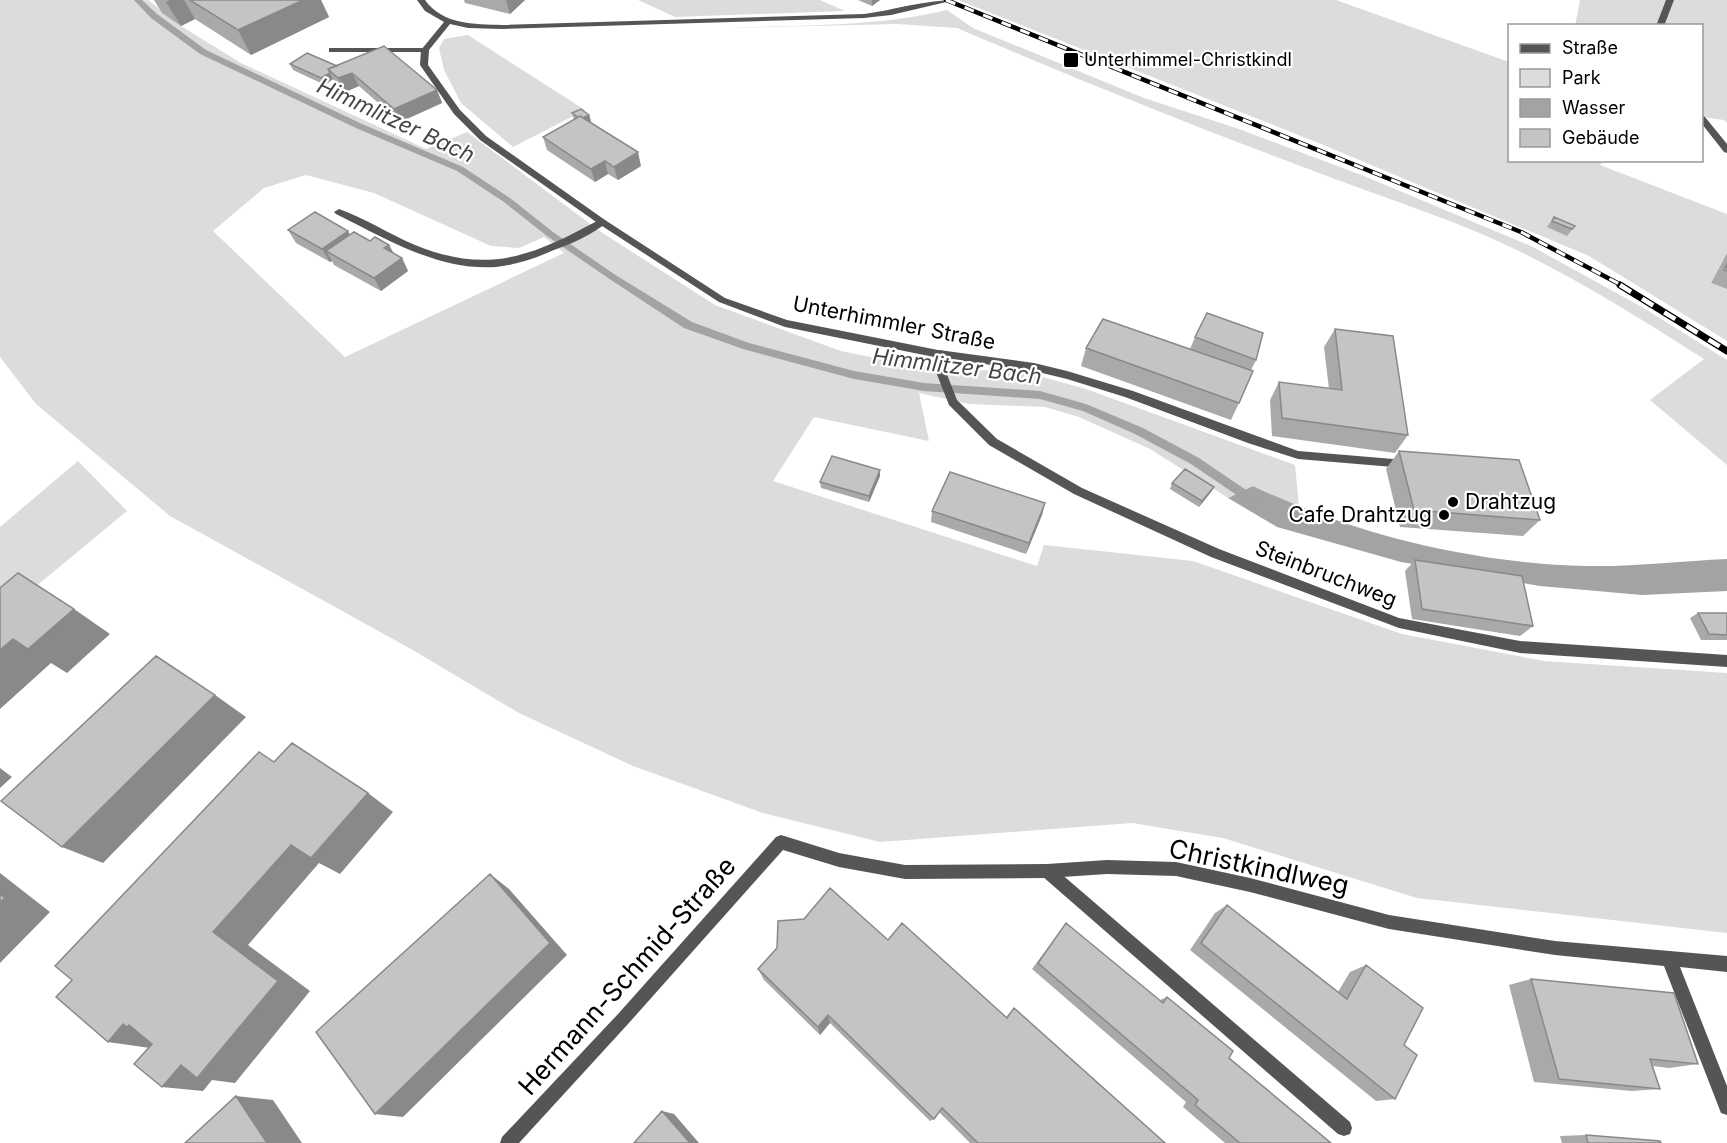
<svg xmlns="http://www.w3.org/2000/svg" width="1727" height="1143" font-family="Inter,sans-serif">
<rect width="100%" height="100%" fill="#fff"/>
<path fill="#dcdcdc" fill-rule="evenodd" d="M0,0H148L181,26L241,63L426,149L467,132L601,232L715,305L841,351L914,366L956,371L998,370L1039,376L1086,389L1295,465L1299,507L1253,486L1228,498L1150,449L1079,417L1045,407L969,404L919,393L929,441L814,417L773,481L1037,566L1044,545L1193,561L1402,634L1544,661L1727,673V933L1417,898L1223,838L1132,823L880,842L763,813L633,766L519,713L411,649L170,516L36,404L0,357ZM306,175L374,193L491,246L519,248L544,237L564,253L345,357L213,231L264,188Z
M638,0H820L845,11L675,17Z
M958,0H1336L1509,62L1510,160L1603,161L1600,165L1727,214V253L1711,283L1727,289V341L1589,256L1321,144Z
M1580,0H1727V123L1724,120L1702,117V26H1575Z
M947,10L973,28L1144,98L1239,129L1364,176L1531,246L1642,307L1727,360V465L1650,400L1704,359C1646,322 1587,285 1525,254C1461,222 1393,201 1327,176C1203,130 1079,80 957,28L897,24L727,28C800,25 876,27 947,10Z
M468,35L585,110L513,147L461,103L444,70L439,48L444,39Z
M78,461L127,511L0,616V527Z"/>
<path fill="#a3a3a3" d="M1253,486C1356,535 1472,563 1586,566C1633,567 1681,561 1727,559V591L1642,595L1540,586L1401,562L1277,527L1228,498Z"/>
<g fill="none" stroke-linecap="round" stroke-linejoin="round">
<path fill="#a3a3a3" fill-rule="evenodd" d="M134,0H142L157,14L206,50L362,124L463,167L510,198L553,232L614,274L692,322L749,343L854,371L924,383L1040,391L1086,404L1143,428L1199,458L1255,496L1257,499L1255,502H1247L1191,464L1135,434L1083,411L1040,399L924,391L854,379L743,349L684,328L608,278L547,236L504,202L457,171L356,128L200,54L151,18Z"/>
<path fill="#555" fill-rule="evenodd" d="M1666,0H1674L1664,26H1656Z
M329,48H425L429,50L425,52H329Z
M1702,116L1705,117L1727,144V153L1724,152L1702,124Z
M339,209C365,218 389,234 415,245C489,275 532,256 599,220H605L607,222C594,234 571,244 554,250C536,258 516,265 496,267C439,271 386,239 336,214L334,212Z
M939,350L1034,363L1067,371L1133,391L1298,451L1405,460L1411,464L1405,468L1298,459L1248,443L1125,397L1067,379L1034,371L935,357L934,354L935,351Z
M1047,864L1052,866L1350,1122L1352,1128L1350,1134L1344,1136L1338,1134L1042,876L1040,871L1042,866Z"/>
<path fill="#555" fill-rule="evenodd" d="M417,0H425C443,25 474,24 502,25L864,14C894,10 924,0 955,0L891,15L864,18L502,29L468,28L450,24L429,50L428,65L460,110L486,136L605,220L725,298L787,320L943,351L946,372L957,400L997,439L1082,488L1219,549L1399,618L1520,641L1727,655V667L1520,653L1399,628L1211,557L1074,494L989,445L949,405L936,372L934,357L785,327L719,302L599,224L480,140L454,114L420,65L421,50L444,22L425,11Z
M781,835L839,853L905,865L1047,864L1107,860L1176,862L1250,878L1389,915L1555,941L1727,956V972L1680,967L1727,1086V1115L1721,1113L1664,966L1555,955L1389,929L1250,892L1176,876L1107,874L1047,878L905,879L839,867L783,850L628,1024L519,1143H500L502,1137L618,1014L776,837Z"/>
<g stroke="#000" stroke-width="4.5">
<path id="rail-far1" d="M946,0L1521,232L1623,286"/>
</g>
<g stroke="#000" stroke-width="7">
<path id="rail" d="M1620,285L1727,351"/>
</g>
<use href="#rail-far1" stroke="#fff" stroke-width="3" stroke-dasharray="10" stroke-linecap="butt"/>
<use href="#rail" stroke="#fff" stroke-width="4.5" stroke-dasharray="13" stroke-linecap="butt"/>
</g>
<path fill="#a9a9a9" d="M154,0H321L329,17L251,55L195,19L181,26L162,13Z
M464,0H525L510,14L465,3Z
M858,0H880L872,6Z
M290,64L337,66L437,90L442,103L400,122L359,86L345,92L335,83L333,79L325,85L293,70Z
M572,113L589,115L591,121L590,122L641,166L618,180L608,174L595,182L547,150L543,137L574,120Z
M1554,217L1575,226L1567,236L1547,227Z
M288,230L350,235L389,245L394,254L402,258L408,271L381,291L334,265L332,261L330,262L296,243Z
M1727,253V289L1711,283Z
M1335,329L1408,435L1395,453L1272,436L1270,400L1279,382L1329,389L1324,347Z
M1195,337L1256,360L1251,370L1239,403L1231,420L1081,366L1086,348L1190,349Z
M1399,451L1540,520L1523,536L1400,527L1386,469Z
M880,476L869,502L821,488L820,482Z
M1172,483L1214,487L1211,492L1199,507L1170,489Z
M1045,503L1042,515L1026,554L931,522L932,511Z
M1415,560L1533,626L1520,636L1412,619L1405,571Z
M1698,613H1727V640H1701L1690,618Z
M1227,905L1338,992L1350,972L1366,965L1404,1045L1395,1099L1376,1101L1190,950L1215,913Z
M1066,923L1160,1000L1167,997L1229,1058L1331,1143H1225L1183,1107L1186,1102L1032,969Z
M888,940L1006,1017L1014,1008L1165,1143H970L939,1112L934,1119L930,1121L830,1023L820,1035L764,980L758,969Z
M1531,979L1698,1064L1669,1068L1652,1066L1660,1089L1632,1091L1534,1082L1509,985Z
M1586,1135L1661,1143H1562L1560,1136Z"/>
<path fill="#898989" d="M170,0H184L195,19L181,26L166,2Z
M303,0H321L329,17L251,55L238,30Z
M506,0H525L510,14Z
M872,0H880L872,6Z
M330,73L333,79L325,85L321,78Z
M352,73L359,86L345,92L338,78Z
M437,90L442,103L400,122L394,109Z
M589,115L591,121L582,126L581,119Z
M638,152L641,166L618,180L614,167Z
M605,161L608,174L595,182L591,169Z
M348,231L355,244L326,251L332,261L330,262L322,249Z
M389,245L396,258L384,248Z
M402,258L408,271L381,291L374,278Z
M880,470V476L869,502V496Z
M1214,487L1211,492L1199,507L1202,501Z
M1045,503L1042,515L1026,554L1029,543Z
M74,609L110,634L67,673L51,663L0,709V650L13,639Z
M215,695L246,717L103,863L62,847Z
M0,768L12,777L0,788Z
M368,793L393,812L340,874L319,863L248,945L310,991L235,1083L212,1080L203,1091L162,1087L213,932L291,845Z
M0,873L50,912L0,963Z
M490,874L509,889L567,955L403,1117L375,1114Z
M828,1015L830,1023L820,1035L818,1027Z
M123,1024L170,1032L150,1048L108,1042Z
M236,1096L273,1100L302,1143H267Z
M662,1111L674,1114L699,1143H690Z"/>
<path fill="#c4c4c4" stroke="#898989" stroke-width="1.5" d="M190,0H303L238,30Z
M384,46L437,90L394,109L352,73L338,78L328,69Z
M307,53L337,66L328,69L330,73L321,78L290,64Z
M581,109L589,115L583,118L580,116L578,117L572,113Z
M580,116L638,152L614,167L605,161L591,169L543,137Z
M315,212L348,231L322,249L288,230Z
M1554,217L1575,226L1572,229L1552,221Z
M354,232L370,241L375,237L389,245L384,248L402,258L374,278L326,251Z
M1727,264V271L1724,270Z
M1207,313L1263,333L1256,360L1195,337Z
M1103,319L1253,371L1239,403L1086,348Z
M1335,329L1393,336L1408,435L1282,418L1279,382L1342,390Z
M1399,451L1519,460L1540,520L1414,510Z
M832,456L880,470L869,496L820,482Z
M1185,469L1214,487L1202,501L1172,483Z
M950,472L1045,503L1029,543L932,511Z
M1415,560L1522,576L1533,626L1422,609Z
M18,573L74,609L28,649L13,639L0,650V588Z
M1698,613H1727V635L1709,634Z
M156,656L215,695L62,847L1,801Z
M292,743L368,793L311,858L291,845L213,932L278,981L197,1078L181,1065L162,1087L134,1064L152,1044L129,1025L127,1027L123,1024L108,1042L56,997L72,980L55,966L259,752L274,762Z
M490,874L550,943L375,1114L316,1032Z
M830,888L888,940L902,923L1007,1018L1014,1008L1165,1143H978L942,1108L934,1119L828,1015L818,1027L758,969L777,948L778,921L804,919Z
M0,894L5,898L0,902Z
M1227,905L1347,999L1366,965L1423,1008L1404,1045L1417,1055L1395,1099L1201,943Z
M1066,923L1163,1003L1167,997L1233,1051L1229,1058L1331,1143H1240L1195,1105L1198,1100L1038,963Z
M1531,979L1674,993L1698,1064L1650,1059L1660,1089L1559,1079Z
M236,1096L267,1143H185Z
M662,1111L690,1143H634Z
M1586,1135L1660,1141L1661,1143H1588Z"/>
<g fill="#000" stroke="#fff" stroke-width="2">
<rect x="1063" y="52" width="16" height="16" rx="3"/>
<circle cx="1453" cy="502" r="6"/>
<circle cx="1444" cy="515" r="6"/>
</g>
<g text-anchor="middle" stroke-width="4.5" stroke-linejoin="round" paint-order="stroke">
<g font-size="18" fill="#000" stroke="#fff" text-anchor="start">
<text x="1084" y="66">Unterhimmel-Christkindl</text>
</g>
<g font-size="21" fill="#000" stroke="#fff">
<text transform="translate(894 323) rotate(11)" y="7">Unterhimmler Straße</text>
<text transform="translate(1326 574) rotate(21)" y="7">Steinbruchweg</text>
</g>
<g font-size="21" fill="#000" stroke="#fff" text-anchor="start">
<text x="1465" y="509">Drahtzug</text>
<text x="1432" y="522" text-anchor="end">Cafe Drahtzug</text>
</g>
<g font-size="22" font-style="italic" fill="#444" stroke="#fff">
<text transform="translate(396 120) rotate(25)" y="8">Himmlitzer Bach</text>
<text transform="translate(957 366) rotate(7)" y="8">Himmlitzer Bach</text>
</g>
<g font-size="26" fill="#000" stroke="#fff">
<text transform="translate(1259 867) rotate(12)" y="9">Christkindlweg</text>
<text transform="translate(627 976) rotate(-48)" y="9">Hermann-Schmid-Straße</text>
</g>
</g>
<rect x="1508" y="24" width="195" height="138" fill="#ffffff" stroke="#999999" stroke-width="1.5"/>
<rect x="1520" y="44" width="30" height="9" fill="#555555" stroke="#999999" stroke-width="1.5"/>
<text x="1562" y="54" font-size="18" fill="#000000">Straße</text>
<rect x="1520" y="69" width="30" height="18" fill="#dcdcdc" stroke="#999999" stroke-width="1.5"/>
<text x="1562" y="84" font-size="18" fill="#000000">Park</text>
<rect x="1520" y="99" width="30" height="18" fill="#a3a3a3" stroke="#999999" stroke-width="1.5"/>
<text x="1562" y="114" font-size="18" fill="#000000">Wasser</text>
<rect x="1520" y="129" width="30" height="18" fill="#c4c4c4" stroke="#999999" stroke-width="1.5"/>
<text x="1562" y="144" font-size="18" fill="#000000">Gebäude</text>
</svg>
